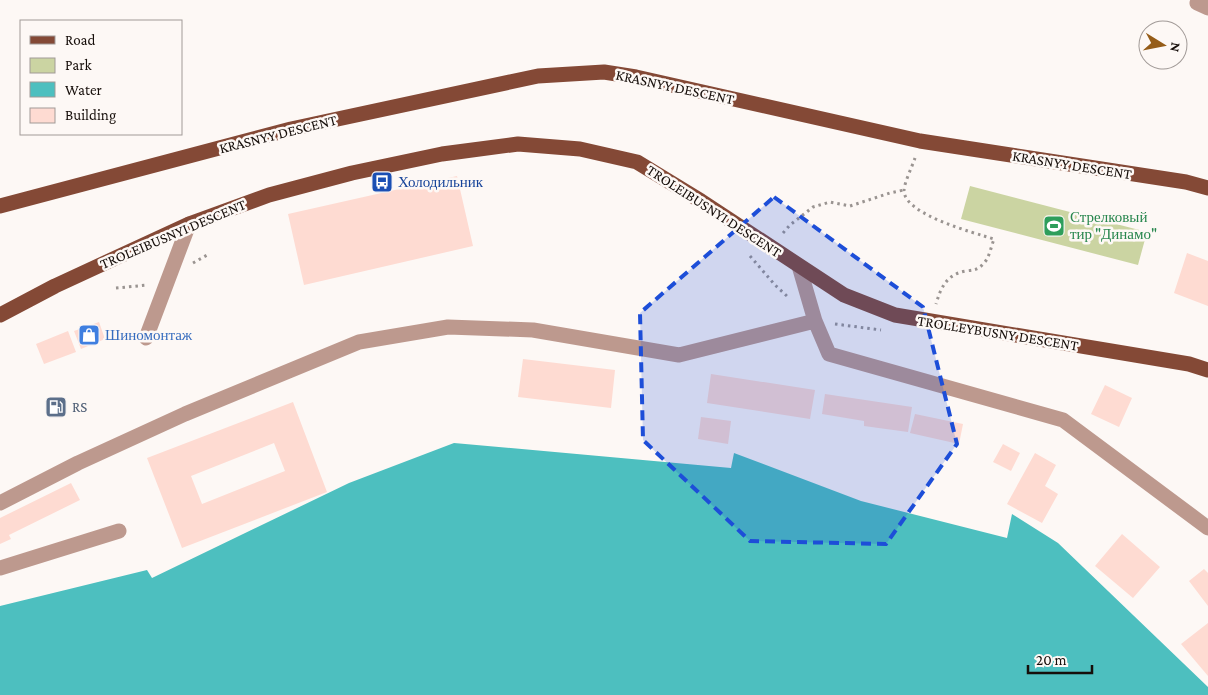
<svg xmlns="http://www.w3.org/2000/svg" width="1208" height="695" font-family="'Crimson Pro',serif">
<rect width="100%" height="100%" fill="#fdf8f5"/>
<path fill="#cbd4a2" d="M970,186L1147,232L1138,265L961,219Z"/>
<path fill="#4dbfbf" d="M454,443L731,468L734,453L861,501L1007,538L1012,514L1058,543L1208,687V695H0V606L147,570L152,578L349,483Z"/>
<path fill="#fedbd2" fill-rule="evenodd" d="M457,176L473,246L304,285L288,214Z
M1187,253L1208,261V306L1174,293Z
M99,322L105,339L81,349L74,331Z
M68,331L76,352L44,364L36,344Z
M523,359L615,370L611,408L518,397Z
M711,374L815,390L810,419L707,403Z
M1105,385L1132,398L1119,427L1091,414Z
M825,394L912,407L908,432L864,426V421L822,414Z
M293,402L327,492L182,548L147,458ZM274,443L285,471L202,504L191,476Z
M915,414L963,424L959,444L910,433Z
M701,417L731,421L728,444L698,439Z
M1003,444L1020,453L1011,471L993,462Z
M1035,453L1056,465L1045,486L1058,494L1042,523L1007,504Z
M71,483L80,500L9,535L11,539L0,544V518Z
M1122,534L1160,567L1133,598L1095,566Z
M1204,569L1208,573V606L1189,581Z
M1208,623V676L1181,644Z"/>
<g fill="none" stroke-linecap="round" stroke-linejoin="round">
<path stroke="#9a9491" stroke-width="3" stroke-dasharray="2.5 4" stroke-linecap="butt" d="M915,158C912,167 904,183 904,191C905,215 975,233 994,239C991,247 989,259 983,264C978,270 973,270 966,271C947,274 941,287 936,304
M783,233L790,225L813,207L830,202L850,206L890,193L904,190
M750,256L775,285L788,297
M193,263L209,254
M116,288L148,285
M835,324L881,330"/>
<path stroke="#bd998e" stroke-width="15" d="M1197,3L1208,8
M799,266L815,321L829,354L1063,420L1208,528
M146,338L189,224
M0,503L78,463L185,414L359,342L448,327L533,330L679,355L815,321
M0,568L119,531"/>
<path stroke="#844936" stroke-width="15" d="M0,206L291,129L538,76L604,72L636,77L920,141L1186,182L1208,188
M0,315L55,286L189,224L269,195L352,173L442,154L518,144L580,149L637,162L701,201L844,295L895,315L1189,364L1208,370"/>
</g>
<path fill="#1d4ed8" fill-opacity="0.2" stroke="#1d4ed8" stroke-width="4" stroke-dasharray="10 6" stroke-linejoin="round" d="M774,197L923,307L957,444L886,544L750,541L643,440L640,313Z"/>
<defs>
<g id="bus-square" transform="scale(1.125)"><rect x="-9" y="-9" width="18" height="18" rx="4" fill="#1a4fb4" stroke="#fdf8f5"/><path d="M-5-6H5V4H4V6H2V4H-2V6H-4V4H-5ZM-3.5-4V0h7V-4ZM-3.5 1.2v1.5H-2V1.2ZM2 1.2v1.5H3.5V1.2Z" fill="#fff"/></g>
<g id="stadium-square" transform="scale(1.125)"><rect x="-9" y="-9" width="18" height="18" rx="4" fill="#2e9e5b" stroke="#fdf8f5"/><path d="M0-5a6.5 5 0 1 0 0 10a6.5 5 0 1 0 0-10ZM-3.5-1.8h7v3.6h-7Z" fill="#fff"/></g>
<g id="shop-square" transform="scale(1.125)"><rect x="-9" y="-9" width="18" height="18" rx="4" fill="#3f7fe0" stroke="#fdf8f5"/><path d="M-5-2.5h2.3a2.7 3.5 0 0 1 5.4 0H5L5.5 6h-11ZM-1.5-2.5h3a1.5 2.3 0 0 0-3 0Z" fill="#fff"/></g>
<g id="fuel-square" transform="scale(1.125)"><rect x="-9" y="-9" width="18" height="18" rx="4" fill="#5c6f8a" stroke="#fdf8f5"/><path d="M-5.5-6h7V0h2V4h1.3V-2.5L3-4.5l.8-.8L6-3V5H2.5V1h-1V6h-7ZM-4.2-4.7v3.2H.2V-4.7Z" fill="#fff"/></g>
</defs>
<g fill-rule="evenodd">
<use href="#bus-square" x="382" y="182"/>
<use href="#stadium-square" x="1054" y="226"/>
<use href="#shop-square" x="89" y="335"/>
<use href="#fuel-square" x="56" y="407"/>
</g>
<g text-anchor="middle" stroke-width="5" stroke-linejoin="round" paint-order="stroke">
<g font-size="15" fill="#160e0a" stroke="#fdf8f5">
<text transform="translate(675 87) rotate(12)" y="5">KRASNYY DESCENT</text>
<text transform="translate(278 134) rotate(-14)" y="5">KRASNYY DESCENT</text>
<text transform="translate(1072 165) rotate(9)" y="5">KRASNYY DESCENT</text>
<text transform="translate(714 211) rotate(33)" y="5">TROLEIBUSNYI DESCENT</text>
<text transform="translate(173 234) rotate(-23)" y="5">TROLEIBUSNYI DESCENT</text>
<text transform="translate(998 333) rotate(9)" y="5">TROLLEYBUSNY DESCENT</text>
</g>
<g font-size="15" fill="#164399" stroke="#fdf8f5" text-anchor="start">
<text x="398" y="187">Холодильник</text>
</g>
<g font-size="15" fill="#27864d" stroke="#fdf8f5" text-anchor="start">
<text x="1070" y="222">Стрелковый<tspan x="1070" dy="17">тир "Динамо"</tspan></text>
</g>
<g font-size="15" fill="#366cbe" stroke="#fdf8f5" text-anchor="start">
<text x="105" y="340">Шиномонтаж</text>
</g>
<g font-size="15" fill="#4e5e75" stroke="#fdf8f5" text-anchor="start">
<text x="72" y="412">RS</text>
</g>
</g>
<rect x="20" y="20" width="162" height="115" fill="#fdf8f5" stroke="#a19a97"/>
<rect x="30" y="36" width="25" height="8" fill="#844936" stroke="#a19a97"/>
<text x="65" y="45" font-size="15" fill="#160e0a">Road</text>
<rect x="30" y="58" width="25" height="15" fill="#cbd4a2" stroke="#a19a97"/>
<text x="65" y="70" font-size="15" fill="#160e0a">Park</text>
<rect x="30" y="82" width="25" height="15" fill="#4dbfbf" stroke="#a19a97"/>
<text x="65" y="95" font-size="15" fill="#160e0a">Water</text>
<rect x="30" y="108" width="25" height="15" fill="#fedbd2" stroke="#a19a97"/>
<text x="65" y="120" font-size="15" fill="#160e0a">Building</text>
<g transform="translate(1163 45) rotate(100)"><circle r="24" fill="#fdf8f5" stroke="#a19a97"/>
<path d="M0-4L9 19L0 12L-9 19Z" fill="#955c18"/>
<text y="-8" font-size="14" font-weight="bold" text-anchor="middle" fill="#160e0a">N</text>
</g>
<path d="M1028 665v8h64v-8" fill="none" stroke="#160e0a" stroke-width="2.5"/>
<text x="1036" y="665" font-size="15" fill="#160e0a" stroke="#fdf8f5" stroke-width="4" paint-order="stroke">20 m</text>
</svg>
